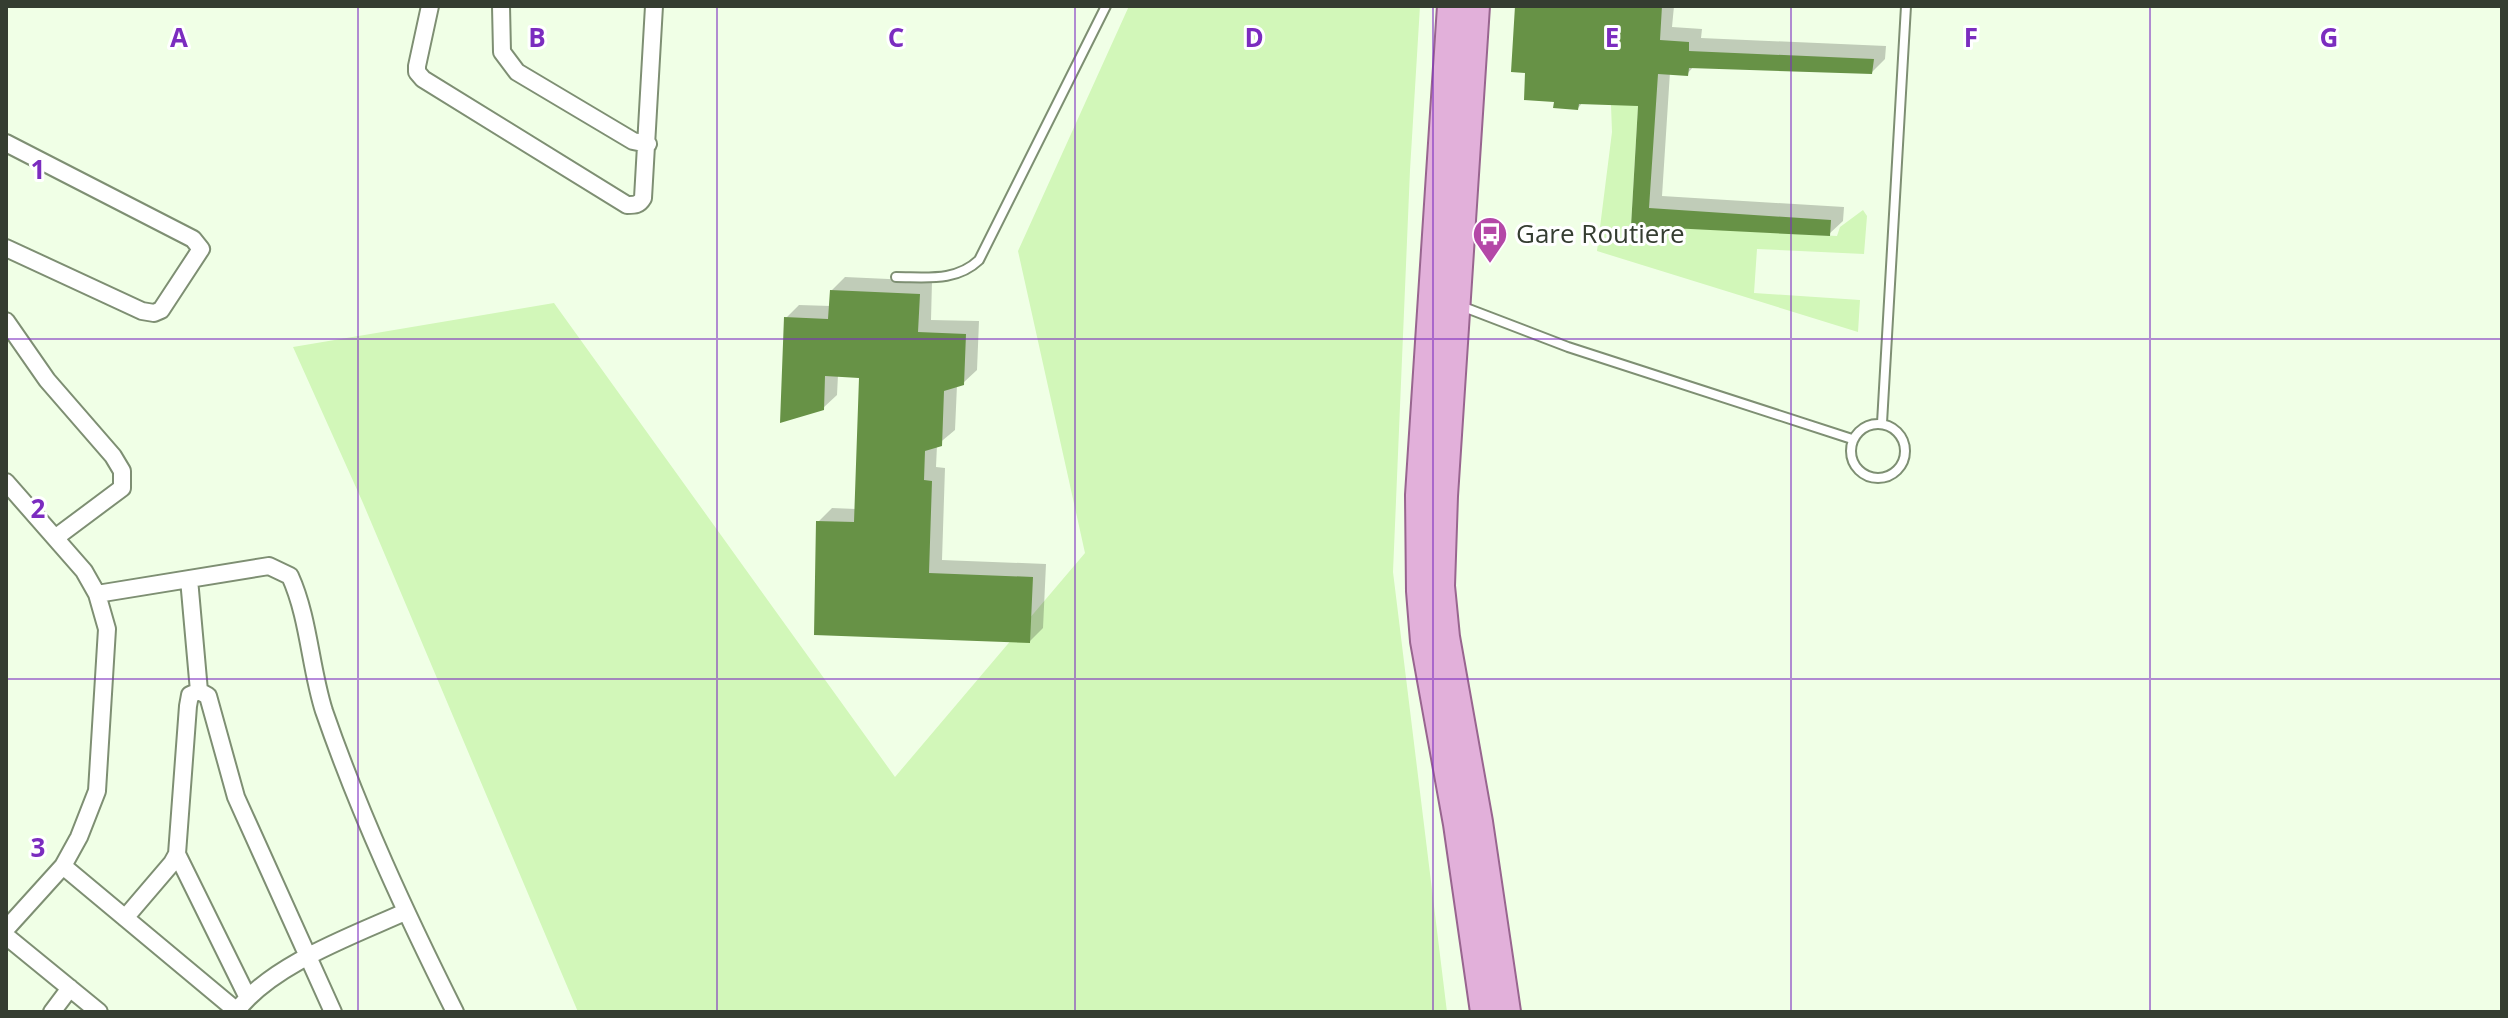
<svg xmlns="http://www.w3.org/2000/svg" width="2508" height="1018" font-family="'Open Sans',sans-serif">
<rect width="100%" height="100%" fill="#f0ffe6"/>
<path fill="#d2f7b9" d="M1129,6H1420L1410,170L1393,572L1447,1012H578L363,503L293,347L554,303L895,777L1085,553L1018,251Z
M1639,88L1631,225L1837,236L1840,227L1863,210L1867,216L1864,254L1757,249L1754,293L1860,300L1858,332L1597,251L1612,132L1611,105Z"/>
<path fill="#0003" d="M1518,6H1674L1672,27L1702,29L1701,38L1886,46L1885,59L1872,72L1694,66L1687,74L1670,72L1662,196L1844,207L1843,221L1829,234L1633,224L1640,104L1583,102L1578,108L1556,100L1527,72Z
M845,277L932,281L931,320L979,321L977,370L963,383L957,385L955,430L937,445L936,467L945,468L942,560L1046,564L1043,628L1030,641L818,522L832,508L856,509L861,376L838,375L837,395L823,408L786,318L799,305L831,306V291Z"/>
<path fill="#679246" d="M1515,6H1662L1660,40L1689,42V51L1874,59L1872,74L1689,68L1688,76L1658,74L1649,208L1831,220L1830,236L1631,226L1638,106L1579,104L1578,110L1553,108L1554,102L1524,100L1525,73L1511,72Z
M830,290L920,294L918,332L966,334L964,385L944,391L942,446L925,451L924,480L932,481L929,573L1033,577L1030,643L814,635L816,521L854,522L859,378L825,376L824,410L780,423L784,317L828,319Z"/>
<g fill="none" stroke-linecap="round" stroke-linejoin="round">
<g stroke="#7e8f73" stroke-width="12">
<path id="lane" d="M896,277C926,277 956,282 979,260L1106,6
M1461,306L1568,347L1852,439
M1882,423L1906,6
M1851 451a27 27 0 1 1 54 0a27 27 0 1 1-54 0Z"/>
</g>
<g stroke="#7e8f73" stroke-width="20">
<path id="street" d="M430,6L417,66V72L423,79L627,205C635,205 639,205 643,198L654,6
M501,6L502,52L517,72L633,141L648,144
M6,143L193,239L201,249L161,310L154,313L142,311L6,248
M6,321L47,380L113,456L122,471V488L55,538
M6,482L84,571L97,594L107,629L97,791L79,837L63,866L6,929
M189,579L199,691L208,696L236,797L333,1012
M97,594L269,566L290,576C309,618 310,667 324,711C360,815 406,914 455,1012
M177,854L247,996
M63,866L238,1012
M125,918L172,863L177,854L188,706L190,695L199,691
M6,936L99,1012
M52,1012L70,988
M236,1012C270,965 352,936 405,912"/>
</g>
<g stroke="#98658f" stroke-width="30">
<path id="primary" d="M1451,6L1419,495L1420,591L1424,641L1457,824L1484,1012
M1476,6L1444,496L1441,586L1446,637L1479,822L1507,1012"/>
</g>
<use href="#lane" stroke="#fff" stroke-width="8"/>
<use href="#street" stroke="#fff" stroke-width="16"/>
<use href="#primary" stroke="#e2b0da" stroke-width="26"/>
</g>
<path fill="none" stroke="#7b2cbf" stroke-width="2" stroke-opacity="0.55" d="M358,6V1012M717,6V1012M1075,6V1012M1433,6V1012M1791,6V1012M2150,6V1012M6,339H2502M6,679H2502"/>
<defs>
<g id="bus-pin" transform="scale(1.8)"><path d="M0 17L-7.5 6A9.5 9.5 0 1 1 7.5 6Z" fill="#b448a7" stroke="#fff"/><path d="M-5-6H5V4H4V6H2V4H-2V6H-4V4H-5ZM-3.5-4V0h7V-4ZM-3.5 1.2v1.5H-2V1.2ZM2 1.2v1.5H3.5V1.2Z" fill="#fff"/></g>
</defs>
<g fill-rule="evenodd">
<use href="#bus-pin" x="1490" y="234"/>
</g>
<g text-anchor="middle" stroke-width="6" stroke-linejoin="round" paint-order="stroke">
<g font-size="26" fill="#353d31" stroke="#fff" text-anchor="start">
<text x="1516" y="243">Gare Routiere</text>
</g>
</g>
<g font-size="26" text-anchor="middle" font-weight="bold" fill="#7b2cbf" stroke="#fff" stroke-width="6" stroke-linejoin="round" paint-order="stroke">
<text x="179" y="47">A</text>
<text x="537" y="47">B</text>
<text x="896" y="47">C</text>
<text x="1254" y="47">D</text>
<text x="1612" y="47">E</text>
<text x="1971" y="47">F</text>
<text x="2329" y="47">G</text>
<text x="38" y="179">1</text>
<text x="38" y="518">2</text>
<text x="38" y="857">3</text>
</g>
<rect width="2508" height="1018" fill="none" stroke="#353d31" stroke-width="16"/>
</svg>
